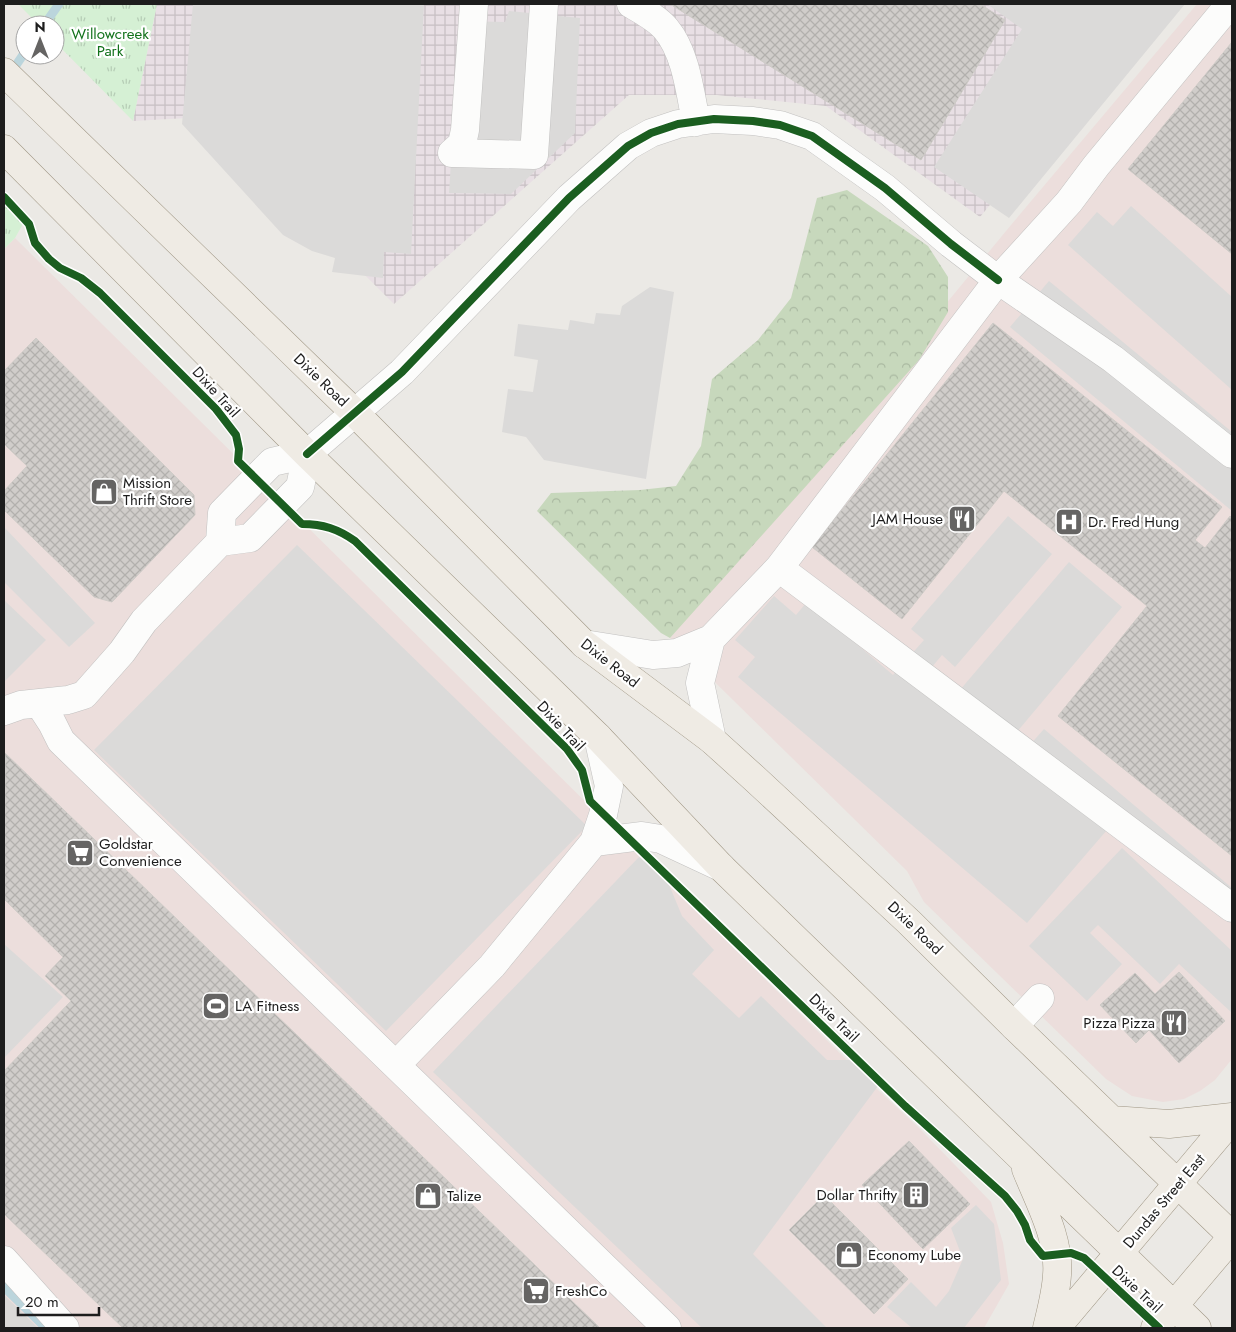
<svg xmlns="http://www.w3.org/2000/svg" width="1236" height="1332" font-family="Jost,sans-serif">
<defs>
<pattern id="industrial-grid" width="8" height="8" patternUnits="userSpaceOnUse" patternTransform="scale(1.25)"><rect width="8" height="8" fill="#e8dfe4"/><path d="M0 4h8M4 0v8" fill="none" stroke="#c7bfc3"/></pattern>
<pattern id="forest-crowns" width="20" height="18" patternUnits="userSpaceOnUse" patternTransform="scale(1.25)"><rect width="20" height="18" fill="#c7d8bc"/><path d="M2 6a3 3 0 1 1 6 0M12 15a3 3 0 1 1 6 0" fill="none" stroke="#aab9a1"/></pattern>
<pattern id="park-tufts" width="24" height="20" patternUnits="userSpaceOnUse" patternTransform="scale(1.25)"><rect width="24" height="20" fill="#d5f0d4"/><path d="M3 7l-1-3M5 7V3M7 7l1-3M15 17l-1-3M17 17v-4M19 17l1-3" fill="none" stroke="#b6cdb6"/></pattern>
<pattern id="building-cross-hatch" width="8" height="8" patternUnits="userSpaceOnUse" patternTransform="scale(1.25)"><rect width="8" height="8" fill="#d0cdca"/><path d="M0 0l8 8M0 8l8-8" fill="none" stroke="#b2b0ad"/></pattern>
</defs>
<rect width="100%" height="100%" fill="#ebe9e5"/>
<path fill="#dad9d7" d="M4,1288L46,1328H4Z"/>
<path fill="#ecdedc" d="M1197,4H1232V1059L1215,1080L1200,1091L1184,1099L1163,1102L1132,1096L1106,1079L924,902L907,871L670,638L1011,225Z
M15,238L864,1077L919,1128L991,1202L1003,1243L1009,1284L984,1328H38L4,1295V249Z"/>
<path fill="url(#industrial-grid)" d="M157,4H1156L980,217L826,106L717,95H629L394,304L206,117L133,121Z"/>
<path fill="url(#forest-crowns)" d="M847,190L928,246L948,277V312L919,360L670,638L661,633L537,511L551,493L640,490L676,486L701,446L712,379L758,340L791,298L817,198Z"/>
<path fill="url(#park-tufts)" d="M18,4H157L133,121L55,42V25H39Z
M4,191L28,215L15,238L4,249Z"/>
<path fill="#dbdad9" d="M193,4H424L411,254L384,252L383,278L332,272L335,258L312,251L283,235L182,124Z
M987,4H1185L1009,218L934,167L1022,29Z
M509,11L580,18L575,133L511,194L449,193L460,21L505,22Z
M1131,206L1232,297L1231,389L1068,245L1097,212L1113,226Z
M1049,281L1232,432V511L1010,327Z
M650,287L674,292L646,479L544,460L526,437L502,432L508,389L533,392L538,360L514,356L518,324L568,330L570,320L594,324L596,313L620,315L622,306Z
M1008,516L1052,554L955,667L942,655L926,674L954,697L1069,562L1122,607L1006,745L1020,756L1044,729L1232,888V913L1119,816L1027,923L738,677L755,657L735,640L774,596L796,615L807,602L893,675L924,640L911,629Z
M4,527L95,623L69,647L4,582Z
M297,545L587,826L386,1031L94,750Z
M4,600L46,640L4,682Z
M1122,848L1232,951V1013L1179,964L1160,984L1098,925L1090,933L1122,964L1087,1001L1029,946Z
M645,853L663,870L682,916L714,950L692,974L739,1018L761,996L827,1060H865L884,1078L753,1254L827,1328H702L433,1072L638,858Z
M4,944L63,997L4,1058Z
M976,1205L994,1224L1001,1280L964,1328H912L887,1307L911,1282L936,1307L949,1291L963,1259L951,1228Z"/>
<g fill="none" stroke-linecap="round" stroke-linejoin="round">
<path stroke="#bbd5dc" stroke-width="9" d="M44,25L59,4
M10,74L25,52
M4,1287L46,1328"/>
</g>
<path fill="url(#building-cross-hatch)" stroke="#cecbc7" d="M670,4H980L1005,20L921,160Z
M1232,42V254L1128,169Z
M993,323L1222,507L1195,540L1205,548L1230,516L1232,518V856L1058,716L1147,606L1004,491L902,619L812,547Z
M36,338L194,495L195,515L112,602L94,597L4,510V491L27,466L4,444V371Z
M5,753L600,1328H123L4,1214V1071L71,1001L45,976L63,957L4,899Z
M1179,972L1225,1021L1179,1063L1149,1030L1136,1043L1100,1005L1135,973L1155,994Z
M909,1141L970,1204L923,1249L862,1185Z
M824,1195L908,1279L874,1314L789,1230Z"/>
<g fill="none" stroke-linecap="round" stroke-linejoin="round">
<g stroke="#c2c1c0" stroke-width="29">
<path id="minor" d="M631,4C643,11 658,19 666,29C686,53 690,92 696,122
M452,153L534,155L544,4
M452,153L462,144L465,130L474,4
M220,542L222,513L272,462L307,454L402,372L569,198L628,146L651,133L678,124L714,119L753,121L780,125L812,136L885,188L951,244L998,280L1113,359L1232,454
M779,568L1232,908
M711,639L700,683L712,740
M584,644L653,655L677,653L711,639L779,568L998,280L1069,202L1096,166L1230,4
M39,703L52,723L61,741L667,1328
M4,711L21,705L68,700L84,695L122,652L144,621L220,542L250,538L300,487L307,454
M594,842L642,836L661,839L721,867
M1014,1026L1040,998
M396,1065L492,966L594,842L603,815L609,786L598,737
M4,1260L65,1328"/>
</g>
<g stroke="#9f9684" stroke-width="29">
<path id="major" d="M4,72L356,414L584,644L712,740L754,778L909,922L1014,1026L1232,1236
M4,149L307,454L598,737L722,868L1197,1328
M1112,1120L1169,1124L1232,1117
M1026,1169C1039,1202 1060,1239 1057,1275C1056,1293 1051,1311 1047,1328
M1056,1328L1232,1119
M1155,1328L1232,1237"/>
</g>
<use href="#minor" stroke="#fcfcfb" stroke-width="28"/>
<use href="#major" stroke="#efebe4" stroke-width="28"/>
<g stroke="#fff" stroke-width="11">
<path id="cycleway" d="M4,197L29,224L35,243L49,259L60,268L81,278L100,293L216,409L236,435L239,449L238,461L302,524C323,524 338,529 355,541L567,749L582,770L590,801L905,1106L1005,1196L1017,1211L1025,1225L1030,1240L1043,1256L1071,1253L1084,1258L1159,1328
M307,454L402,372L569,198L628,146L651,133L678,124L714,119L753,121L780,125L812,136L885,188L951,244L998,280"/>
</g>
<use href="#cycleway" stroke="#1b5e20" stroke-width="8"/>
</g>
<defs>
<g id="shop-square" transform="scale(1.4375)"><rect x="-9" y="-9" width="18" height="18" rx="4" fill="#656463" stroke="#fff"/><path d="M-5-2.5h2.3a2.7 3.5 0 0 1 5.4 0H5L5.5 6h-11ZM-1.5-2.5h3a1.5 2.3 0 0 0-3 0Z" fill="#fff"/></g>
<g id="restaurant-square" transform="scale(1.4375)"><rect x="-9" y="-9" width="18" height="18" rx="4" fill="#656463" stroke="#fff"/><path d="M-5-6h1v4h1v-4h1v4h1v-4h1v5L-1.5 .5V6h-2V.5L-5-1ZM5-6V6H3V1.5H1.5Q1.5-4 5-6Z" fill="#fff"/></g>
<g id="hospital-square" transform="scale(1.4375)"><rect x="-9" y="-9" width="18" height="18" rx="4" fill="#656463" stroke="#fff"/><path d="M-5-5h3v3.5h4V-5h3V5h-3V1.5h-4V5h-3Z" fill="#fff"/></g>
<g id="supermarket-square" transform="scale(1.4375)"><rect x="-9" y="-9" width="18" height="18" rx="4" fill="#656463" stroke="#fff"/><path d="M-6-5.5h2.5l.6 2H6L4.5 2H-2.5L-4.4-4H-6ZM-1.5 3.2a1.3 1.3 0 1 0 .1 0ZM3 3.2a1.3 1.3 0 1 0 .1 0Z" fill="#fff"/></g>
<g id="stadium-square" transform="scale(1.4375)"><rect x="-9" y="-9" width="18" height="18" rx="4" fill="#656463" stroke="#fff"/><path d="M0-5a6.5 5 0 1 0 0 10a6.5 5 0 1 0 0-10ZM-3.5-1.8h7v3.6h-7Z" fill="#fff"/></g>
<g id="building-square" transform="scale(1.4375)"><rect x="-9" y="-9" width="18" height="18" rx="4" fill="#656463" stroke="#fff"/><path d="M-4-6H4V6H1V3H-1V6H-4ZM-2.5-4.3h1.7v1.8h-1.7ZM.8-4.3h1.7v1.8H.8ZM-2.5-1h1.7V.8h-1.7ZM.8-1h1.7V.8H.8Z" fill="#fff"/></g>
</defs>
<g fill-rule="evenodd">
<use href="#shop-square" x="104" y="492"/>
<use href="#restaurant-square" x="962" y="519"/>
<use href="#hospital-square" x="1069" y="522"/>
<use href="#supermarket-square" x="80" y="853"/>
<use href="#stadium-square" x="216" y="1006"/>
<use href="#restaurant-square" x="1174" y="1023"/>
<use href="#building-square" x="916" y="1195"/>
<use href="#shop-square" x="428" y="1196"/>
<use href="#shop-square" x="849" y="1255"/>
<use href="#supermarket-square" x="536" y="1291"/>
</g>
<g text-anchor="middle" stroke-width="4.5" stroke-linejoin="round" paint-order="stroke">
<g font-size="15" fill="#13721c" stroke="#fff">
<text x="110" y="39">Willowcreek<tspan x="110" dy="17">Park</tspan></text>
</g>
<g font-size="15" fill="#1d1d1d" stroke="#fff">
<text transform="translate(321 380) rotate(44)" y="5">Dixie Road</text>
<text transform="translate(216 392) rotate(48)" y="5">Dixie Trail</text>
<text transform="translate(610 663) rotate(38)" y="5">Dixie Road</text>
<text transform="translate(561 726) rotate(47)" y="5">Dixie Trail</text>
<text transform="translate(915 928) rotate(44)" y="5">Dixie Road</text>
<text transform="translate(834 1018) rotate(44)" y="5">Dixie Trail</text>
<text transform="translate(1164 1201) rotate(-50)" y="5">Dundas Street East</text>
<text transform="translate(1137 1289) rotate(43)" y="5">Dixie Trail</text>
</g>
<g font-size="15" fill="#1d1d1d" stroke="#fff" text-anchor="start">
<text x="123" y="488">Mission<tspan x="123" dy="17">Thrift Store</tspan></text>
<text x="943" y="524" text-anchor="end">JAM House</text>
<text x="1088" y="527">Dr. Fred Hung</text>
<text x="99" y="849">Goldstar<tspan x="99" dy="17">Convenience</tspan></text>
<text x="235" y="1011">LA Fitness</text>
<text x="1155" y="1028" text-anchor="end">Pizza Pizza</text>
<text x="897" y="1200" text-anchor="end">Dollar Thrifty</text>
<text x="447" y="1201">Talize</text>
<text x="868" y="1260">Economy Lube</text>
<text x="555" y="1296">FreshCo</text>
</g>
</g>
<rect width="1236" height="1332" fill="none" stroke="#1d1d1d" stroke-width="10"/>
<g transform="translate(40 40)"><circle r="24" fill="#ffffff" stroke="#a5a5a5"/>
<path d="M0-4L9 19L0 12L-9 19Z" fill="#656463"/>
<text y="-8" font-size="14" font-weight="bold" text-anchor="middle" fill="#1d1d1d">N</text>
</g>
<path d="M18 1307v8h81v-8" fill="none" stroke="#1d1d1d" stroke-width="2.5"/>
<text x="25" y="1307" font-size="15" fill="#1d1d1d" stroke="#ffffff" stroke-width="4" paint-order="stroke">20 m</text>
</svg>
